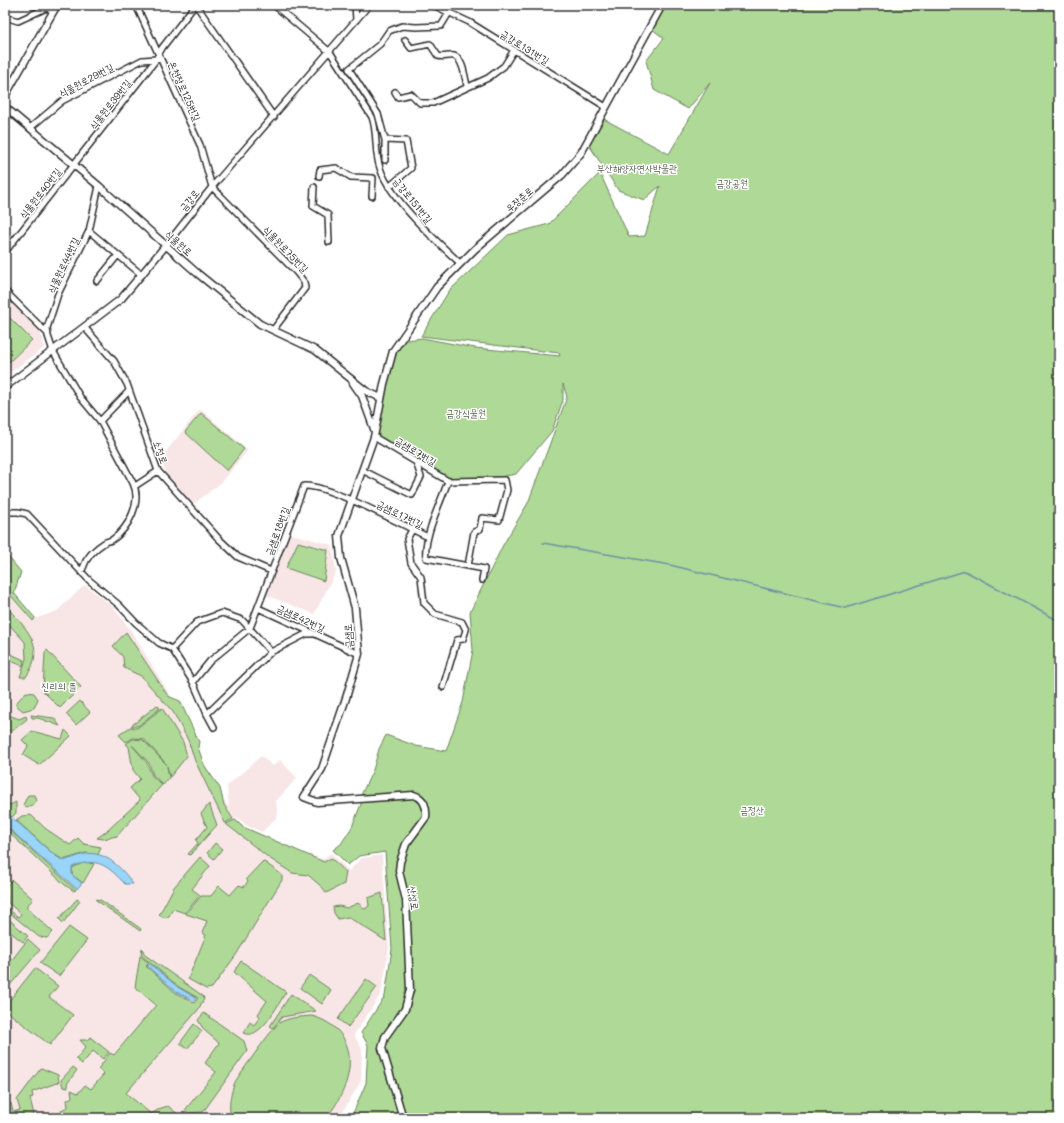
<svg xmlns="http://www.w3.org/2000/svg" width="1064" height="1123" font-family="Mali,'Poor Story',sans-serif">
<rect width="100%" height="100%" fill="#fff"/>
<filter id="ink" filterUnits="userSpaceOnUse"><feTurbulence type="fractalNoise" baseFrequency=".025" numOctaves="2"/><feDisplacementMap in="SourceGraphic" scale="8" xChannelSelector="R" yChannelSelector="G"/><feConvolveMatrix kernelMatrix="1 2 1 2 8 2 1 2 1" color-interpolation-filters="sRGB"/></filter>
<g filter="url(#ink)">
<path fill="#f8e6e6" d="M5,296L41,333L44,348L5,376Z
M200,409L248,450L222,482L195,503L190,502L168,477L160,459Z
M288,533L332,545L336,572L314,614L266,595Z
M5,555L11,592L26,610L37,618L57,611L85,585L113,607L132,632L181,713L212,779L229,808L227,786L261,756L273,766L280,760L297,778L276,801L278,816L262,832L247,826L231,812L243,826L302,853L323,859L331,853L349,871L361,858L382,855L389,948L381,994L354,1035L362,1049L361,1081L339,1118H5Z"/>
<path fill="#afd996" stroke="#6d8260" d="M663,5H1059V1118H405L383,1048L386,1038L407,1009L411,961L400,870L407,845L428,817L423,798L361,795L373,770L379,749L386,735L416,746L446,751L463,702L473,650L470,612L503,545L528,503L567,397L563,384V400L552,431L516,474L500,477L449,479L379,437L375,430L398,341L422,338L475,348L560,356L559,353L421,336L449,291L508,235L549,224L600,173L629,237L645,236L660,186L644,200L618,190L587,142L600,117L669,154L710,83L688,109L654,90L646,61L664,38L649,27Z
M5,313L32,340L6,365L5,363Z
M201,413L244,449L227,471L185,432Z
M298,542L328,550L324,581L286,568Z
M5,553L21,572L14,593L35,618L33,621L5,589Z
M5,605C25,628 48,645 26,677H20L26,659L25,642L5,620Z
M126,632L168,696L180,701L199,742L198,747L204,765L220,788L224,805L233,819L225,823L195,761L188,740L173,712L141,676L124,668L123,657L113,646Z
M47,650L81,687L60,708L43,691L45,652Z
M11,654L24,660L23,666L6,659Z
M26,692L34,693L38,699L34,708L23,711L16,705V703Z
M80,701L90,712L76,725L66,714Z
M157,705L160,708L138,726H131Z
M162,708L183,742L187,756L170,777L167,766L169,778L163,785L153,775L149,763L132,745L147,763L152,776L162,785L117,836L103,839L97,838L107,831L140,800L130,788L140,779L133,770L129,747L126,744L133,739L143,740L167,765L144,739L133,738L126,742L119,735L130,727L137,728Z
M6,714L19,719L26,716L27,719L5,737Z
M31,715L54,718L60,726L38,718H32Z
M65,730L71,736L39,765L23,755L28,746L22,740L32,731L62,739Z
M28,795H34L37,800L33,805L27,807L23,805Z
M415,796L422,802L425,816L399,858L405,901L409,988L405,1008L383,1040L402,1118H351L366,1083L368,1045L361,1033L385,996L392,949L385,852L359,856L348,865L333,850L341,844L352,827L363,799Z
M5,800L10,805L16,802V813L12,817L5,812Z
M209,804L217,825L190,855L188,854L198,843L196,840L207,827L201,814Z
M31,815L46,829L70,845L78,838L84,844L101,847L98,855L86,853L63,860L51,852L16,820L22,816Z
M235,820L243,827L324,862L331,858L346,872L344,884L326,893L323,888L308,875L292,873L269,858L226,824Z
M5,826L67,882L76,890L74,891L65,885L5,829Z
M215,843L222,849L214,859L207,853Z
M200,857L210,866L192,889L200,895L185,913L173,909L169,916L165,918L159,915L174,887Z
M263,861L282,875V880L236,955L212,988L206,989L188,979L206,935L202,933L207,921L186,914L201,896H211L219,886L230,895L239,885L244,887L248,881L246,879Z
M85,862L94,864L83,883L72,875V868Z
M12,880L33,899L26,907L53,932L47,938L39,937L5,909V906L18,917L21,914L5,900V887Z
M382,893L386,941L348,917L338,919L334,913L333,907L339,906L347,908L358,903L365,909L369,906L368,898Z
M77,899L80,901L63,923L59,919Z
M97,899L102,901L141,929L140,931L96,900Z
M5,916L28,936L23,942L5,928Z
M69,927L87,940L59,976L40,963Z
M28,939L40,950L5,991V966L8,965Z
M142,948L145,955L203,996L204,999L198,1010L126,1093L151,1114L161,1108L168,1106L179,1115L168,1118H64L61,1110L68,1107L67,1100L72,1097L71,1090L78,1093L85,1085L91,1089L104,1074L98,1069L110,1053L114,1055L156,1005L135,987L140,956L149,963L146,966L176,993L194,1003L198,998L179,987L141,955Z
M241,961L286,992C278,1004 260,1042 243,1033L250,1022L254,1025L260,1017L258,1014L267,1001L234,972Z
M35,968L58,986L49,997L73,1015L50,1045L5,1010V1006Z
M309,975L331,990L322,1004L300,988Z
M366,979L377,987L348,1027L338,1019Z
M291,994L316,1011L282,1017L273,1028L270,1026Z
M204,1013L244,1041L247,1051L203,1112L189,1113L185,1110L216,1072L205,1063L219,1043L204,1030L198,1020Z
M312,1016C364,1031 355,1084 326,1118H232C227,1109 231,1092 235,1082C239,1075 274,1026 279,1023C289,1017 301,1017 312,1016Z
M194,1024L202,1031L187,1049L180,1043Z
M90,1037L109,1052L103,1059L93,1051L82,1064L76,1059L86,1047L80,1040H87Z
M73,1067L77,1070L67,1084L68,1088L63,1087L61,1080Z
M41,1068L58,1075L59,1082L32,1092L33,1097L30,1098L34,1115L24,1118H5V1106L11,1103L13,1112L20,1110L17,1100Z"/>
<path fill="#98d5f9" stroke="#6c91a7" d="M5,813C26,827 42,847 63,861C70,859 77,856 85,854C105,850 123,869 133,884H125C108,866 97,856 72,867V875L82,883L77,889L5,825Z
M150,964L179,988L196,998L194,1001L177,992L147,966Z"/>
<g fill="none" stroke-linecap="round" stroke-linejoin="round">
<path stroke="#6c91a7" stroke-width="1.5" d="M543,543L670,565L845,608L965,571L1059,621"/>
<g stroke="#2b2b2b" stroke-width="8">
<path id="minor" d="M136,5L200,145L212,187L296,272L304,282L305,288L273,330
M196,5L274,117
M274,5L330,52L372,117C378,134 374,151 380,168C390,199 436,241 460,263
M355,5L356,20
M433,5L469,22L606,107
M5,17L18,21L46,8L54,11
M405,40L411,48L430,44L438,56C443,58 448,55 454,56C463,58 465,78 467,86
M395,92L398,97L411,94L420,103H433L488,78L504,66L514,50
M30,128L62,101L142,60L156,59
M385,140L406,141L411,168L389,187
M385,160V140L378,114L349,69L380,44L389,31L402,26L416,27L441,26L449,13
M319,176L320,170L336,168L351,177L373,178L372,196
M314,187L313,206L328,215L329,242
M89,231L142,275
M167,244L212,187L369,5
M5,252L155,61L162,48L195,5
M97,281L118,255
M5,291L47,333
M85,328L114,361L127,384L158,471L218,538L238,557L271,571
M100,421L129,391
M374,437L448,481L505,480L507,490L499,520L482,518L480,529L474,532L468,566
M362,470L412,495L421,477L416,462
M448,481C441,502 423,537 426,558L484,569L482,580
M135,486L158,471
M5,512H18L27,514L89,580L119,605L136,623L159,643L172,649
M412,530L407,539L411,563L421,577L424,603L435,614L462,622L466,630L463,639L457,640L443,687
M81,571C85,567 84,562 88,558C91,553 98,547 104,543C106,541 110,541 112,540C129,528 142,502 133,483L100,421L80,397L53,351L48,336L47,328L58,294L89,231L99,186
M258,608L359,654
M271,652L306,634H312
M193,682L172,649L197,622L222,613L242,620L271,652L207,714
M214,727L207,714L193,682L210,661L250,628L304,486C327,484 403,525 428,537"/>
</g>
<g stroke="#2b2b2b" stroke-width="9">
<path id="major" d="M5,96L57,5
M5,107L99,186L197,273L260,324L315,350L366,391L381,398
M353,383L362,396L374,429
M5,387L121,299L167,244
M403,1118L382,1048L385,1037L405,1009L410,990L406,900L399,871L400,862L406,844L426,817C427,807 424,798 414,795L317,802L304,797L322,769L346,698L359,654L355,608L341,558L339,536L374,437L384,384L393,351L437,287L475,249L562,175L581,153L662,5"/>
</g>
<use href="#minor" stroke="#fff" stroke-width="5"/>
<use href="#major" stroke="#fff" stroke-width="6"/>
</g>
</g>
<g text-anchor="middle" stroke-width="3" stroke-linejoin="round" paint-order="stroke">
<g font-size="10" fill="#2b2b2b" stroke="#fff">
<text transform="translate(525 47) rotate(32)" y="4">금강로131번길</text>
<text transform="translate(86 80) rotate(-28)" y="4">식물원로29번길</text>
<text transform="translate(185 91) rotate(66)" y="4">온천장로125번길</text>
<text transform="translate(110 104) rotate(-52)" y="4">식물원로39번길</text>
<text transform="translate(40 193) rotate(-52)" y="4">식물원로40번길</text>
<text transform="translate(519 199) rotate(-40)" y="4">우장춘로</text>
<text transform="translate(189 200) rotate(-51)" y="4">금강로</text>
<text transform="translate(413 200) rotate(51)" y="4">금강로151번길</text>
<text transform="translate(179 243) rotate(42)" y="4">식물원로</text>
<text transform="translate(286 249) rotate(46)" y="4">식물원로75번길</text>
<text transform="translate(63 265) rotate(-65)" y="4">식물원로44번길</text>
<text transform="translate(416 451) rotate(31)" y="4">금샘로7번길</text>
<text transform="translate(161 452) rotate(70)" y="4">소정로</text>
<text transform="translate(400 514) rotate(26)" y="4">금샘로17번길</text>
<text transform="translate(277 531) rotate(-70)" y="4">금샘로18번길</text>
<text transform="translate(301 618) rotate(25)" y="4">금샘로42번길</text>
<text transform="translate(348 636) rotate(-94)" y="4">금샘로</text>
<text transform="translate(414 898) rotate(82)" y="4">산성로</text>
</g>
<g font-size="10" fill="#535f4b" stroke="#fff">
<text x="637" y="172">부산해양자연사박물관</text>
<text x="732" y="187">금강공원</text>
<text x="466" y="417">금강식물원</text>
<text x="59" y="690">진리의 뜰</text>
<text x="752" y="814">금정산</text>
</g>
</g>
<rect width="1064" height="1123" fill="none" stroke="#fff" stroke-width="20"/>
<rect x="10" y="10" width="1044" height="1103" fill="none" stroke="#2b2b2b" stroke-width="1.5" filter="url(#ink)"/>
</svg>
